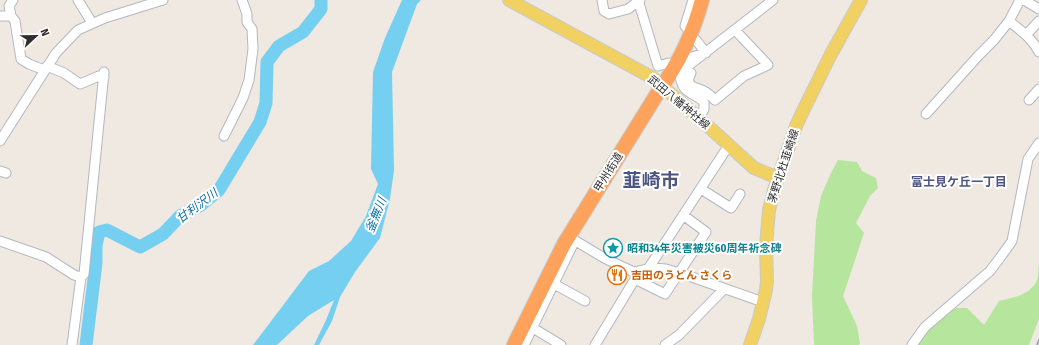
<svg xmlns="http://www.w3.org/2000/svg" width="1039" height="345" font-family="'Fira Sans Condensed','Noto Sans JP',sans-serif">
<rect width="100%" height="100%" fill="#efe9e1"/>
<path fill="#b6e59e" d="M838,160L857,162L862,171L876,178L878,188L870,196L856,223L864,233L843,296L857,326L860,343L859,345H814L812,296L816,221L821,196L831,173Z
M1039,264V319L1029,345H916L931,327L956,308H967L984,325L999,301C1012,298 1031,295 1037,280C1039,276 1038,269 1039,264Z"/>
<path fill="#75cff0" d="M402,0H421L417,4L392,72L394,170L390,199L380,238L355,272L340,297L332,321L319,345H314L326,320L334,300L308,316L277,345H253L309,271L329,261L351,241L366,216L378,184L371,169L373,72L385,38Z"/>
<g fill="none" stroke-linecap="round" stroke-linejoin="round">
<path stroke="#75cff0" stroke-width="13" d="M86,345L96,263V246L99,232L107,230L140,247L163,234L180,216L201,205L219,190L260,122L266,103L267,62L279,46L303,32L321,9V0"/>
<g stroke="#b4b7c1" stroke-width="11">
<path id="minor" d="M13,0L9,6L11,16L15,21L21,59L29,64L44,70
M78,0L92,23
M602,0L604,11L609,14L628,9L640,0
M638,0L658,66L669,63
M1024,0L1039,9
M0,16H11
M1009,21C1020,30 1032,38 1039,52
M687,28L685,26L693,0
M1026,35L1039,21
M688,58L706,53L696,40
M47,66L64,73L80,84L99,76L104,77
M691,73L688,80C691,89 697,87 704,91C708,93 712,97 715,100L744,76L768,65L735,30
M1029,100L1039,89
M926,114L979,55L994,40L1009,21L1020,0
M699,118L704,109V102C692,91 683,95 680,76L688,66L773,0
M224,136L243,98L249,80L253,49L252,29L247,22V14L242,0
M0,141L56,53L78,30L105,18L163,0
M0,171L6,173
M701,189L731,208L740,194
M569,237L606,259L634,272L653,268L666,269L686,275L763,302
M0,241L46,257L74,275L81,277
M635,279L665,294L706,232L683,215
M554,284L585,301
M533,328L561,345
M72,345L81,277L84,274L104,72
M524,345L575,240
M595,345L635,279L648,269L729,145
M665,345L679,335L724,289
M912,345L925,327L990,271L1002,255L1012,241L1028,159L1039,143"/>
</g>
<g stroke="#c9c9c9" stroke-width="14">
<path id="major" d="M509,0L653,78L710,128L754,168L778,178
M750,345L759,319L766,290L767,281L766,246L769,210L774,190L796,126L803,111L830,56L861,0"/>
</g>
<g stroke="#c9c9c9" stroke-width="16">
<path id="highway" d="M514,345L564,244L662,86C680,61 694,30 702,0"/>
</g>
<use href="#minor" stroke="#fff" stroke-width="9"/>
<use href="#major" stroke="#f2d163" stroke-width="12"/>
<use href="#highway" stroke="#ffa35c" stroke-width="14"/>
<path stroke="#a3a6b8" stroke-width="2" d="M1037,345L1039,340"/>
</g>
<defs>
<g id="sight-ring" transform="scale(1)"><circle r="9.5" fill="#fff" stroke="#0f9aa8" stroke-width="1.5"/><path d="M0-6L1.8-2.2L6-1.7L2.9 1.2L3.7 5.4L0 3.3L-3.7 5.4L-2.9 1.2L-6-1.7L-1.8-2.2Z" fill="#0f9aa8"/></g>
<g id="restaurant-ring" transform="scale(1)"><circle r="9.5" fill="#fff" stroke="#e8710a" stroke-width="1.5"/><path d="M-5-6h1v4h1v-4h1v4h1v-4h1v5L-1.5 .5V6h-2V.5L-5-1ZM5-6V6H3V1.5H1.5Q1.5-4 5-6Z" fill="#e8710a"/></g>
</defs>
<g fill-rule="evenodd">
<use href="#sight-ring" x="613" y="248"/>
<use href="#restaurant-ring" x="617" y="275"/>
</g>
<g text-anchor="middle" stroke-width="4" stroke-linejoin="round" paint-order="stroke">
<g font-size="11" fill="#2e2e2e" stroke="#fff">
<text transform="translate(679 102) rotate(40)" y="4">武田八幡神社線</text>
<text transform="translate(783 166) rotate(-72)" y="4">茅野北杜韮崎線</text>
<text transform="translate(608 172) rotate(-58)" y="4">甲州街道</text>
</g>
<g font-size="11" font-weight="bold" fill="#0d838f" stroke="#fff" text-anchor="start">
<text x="627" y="252">昭和34年災害被災60周年祈念碑</text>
</g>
<g font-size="11" font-weight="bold" fill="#c56008" stroke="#fff" text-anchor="start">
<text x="631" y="279">吉田のうどん さくら</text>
</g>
<g font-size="12" font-weight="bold" fill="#4d5680" stroke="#fff">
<text x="959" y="186">富士見ケ丘一丁目</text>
</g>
<g font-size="12" font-style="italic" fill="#0d6fa3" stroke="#fff">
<text transform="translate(197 206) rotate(-37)" y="4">甘利沢川</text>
<text transform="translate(376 215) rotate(-68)" y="4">釜無川</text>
</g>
<g font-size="19" font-weight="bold" fill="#4d5680" stroke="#fff">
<text x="651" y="187">韮崎市</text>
</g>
</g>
<g transform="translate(36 36) rotate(68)" stroke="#ffffff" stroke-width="3" paint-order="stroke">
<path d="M0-3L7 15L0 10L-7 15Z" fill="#2e2e2e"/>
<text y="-6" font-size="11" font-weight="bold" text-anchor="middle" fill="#2e2e2e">N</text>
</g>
</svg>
